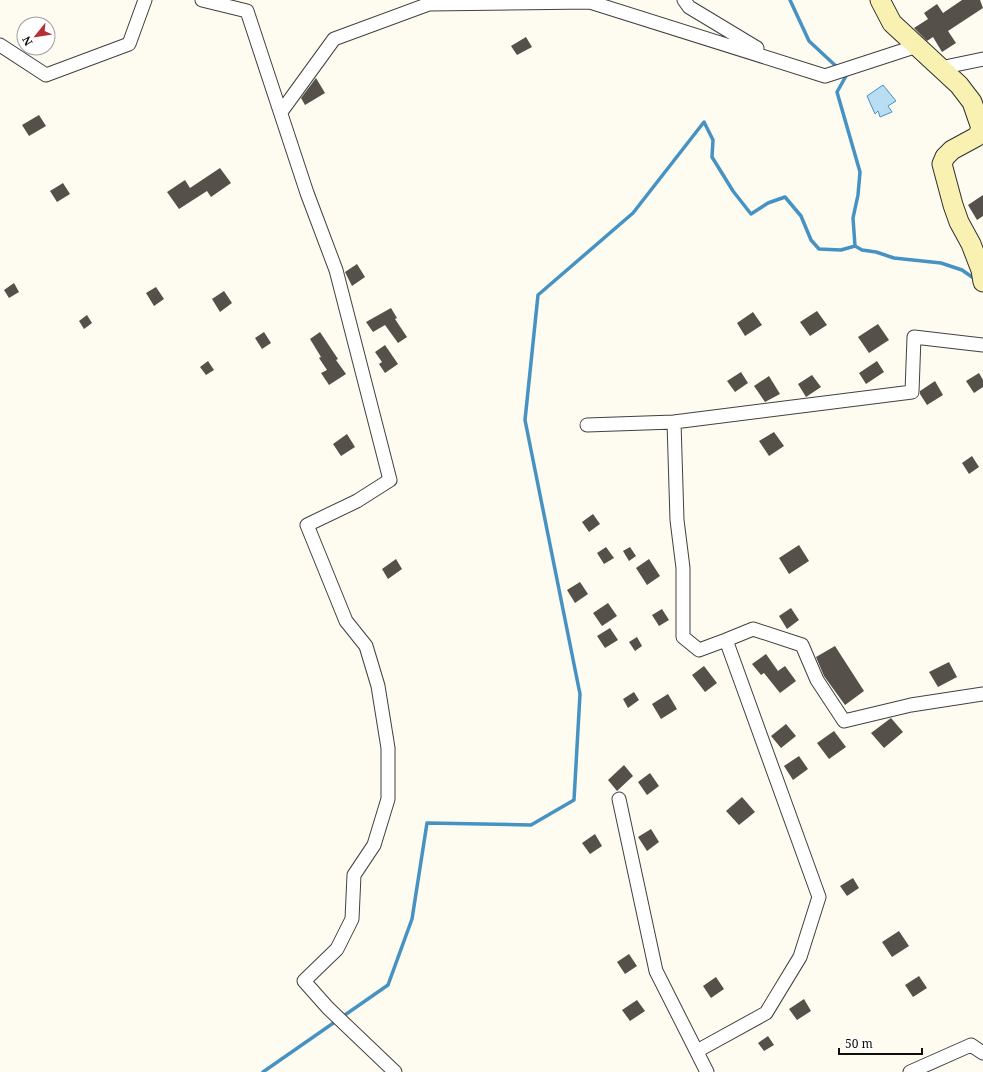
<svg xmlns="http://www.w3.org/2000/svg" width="983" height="1072" font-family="'Noto Serif',serif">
<rect width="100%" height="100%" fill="#fefbf1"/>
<path fill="#b9ddf2" stroke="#4592c3" d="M883,85L896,101L888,106L892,112L880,117L878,111L875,114L867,96Z"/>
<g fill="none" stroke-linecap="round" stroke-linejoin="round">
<path stroke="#4592c3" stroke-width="3.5" d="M790,0L809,41L838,68
M843,73L846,76L837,92L860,172L858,195L853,218L855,246
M263,1072L388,985L412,919L427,823L531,825L574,800L580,694L525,420L538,295L633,213L704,122L713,140L712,157L733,191L751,214L768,203L785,197L801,216L811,240L819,249L841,250L855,246L862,250L876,252L894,258L941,263L962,270L972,277L976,278"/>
</g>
<path fill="#56504b" d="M962,0H980L983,8L948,31L956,43L942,52L933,37L927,41L914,28L928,19L924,13L937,4L943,13Z
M526,37L532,47L517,55L511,46Z
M316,78L325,93L305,105L301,98Z
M39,115L46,126L29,136L22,125Z
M220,168L231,183L211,197L207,191L179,209L167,192L185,180L190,188Z
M63,183L70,194L57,202L50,191Z
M983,195V216L977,220L968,205Z
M357,264L365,277L352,286L345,272Z
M14,283L19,292L9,298L4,290Z
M156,287L164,299L154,306L146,293Z
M224,291L232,303L220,312L212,299Z
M391,308L397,318L395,319L407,337L398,343L385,325L373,332L366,322Z
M817,311L827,325L810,336L800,322Z
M753,312L762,325L745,336L737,323Z
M87,315L92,323L84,329L79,321Z
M878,324L889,340L869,353L858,337Z
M264,332L271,343L262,349L255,338Z
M320,332L338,359L336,360L346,374L329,385L321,373L327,370L319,358L321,357L310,339Z
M385,345L398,364L385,373L379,364L382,362L375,352Z
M208,361L214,370L206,375L200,367Z
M877,361L884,372L866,384L859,373Z
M741,372L748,383L735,392L727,381Z
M979,373L983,380V387L974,393L966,381Z
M812,375L821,387L806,397L798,384Z
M769,376L780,394L765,402L754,386Z
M935,381L943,395L927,405L920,394V391Z
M774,432L784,446L769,456L759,441Z
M347,434L355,447L341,456L333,444Z
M972,456L979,467L969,474L962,463Z
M593,514L600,524L589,532L582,522Z
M799,545L809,561L789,574L779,558Z
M606,547L614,558L604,564L597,553Z
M630,547L636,556L629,561L623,551Z
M396,559L402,569L388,579L382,569Z
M649,559L660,576L647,585L636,568Z
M580,582L588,594L575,603L567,590Z
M608,603L617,616L602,626L593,613Z
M791,608L799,620L787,629L779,616Z
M662,609L669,620L659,626L652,615Z
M610,628L618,640L605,648L597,636Z
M637,637L642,646L635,651L629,642Z
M835,646L864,691L845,705L824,676L816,657Z
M766,654L778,671L785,666L796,681L780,693L764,673L761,675L752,664Z
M949,662L957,677L938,687L929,672Z
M704,666L717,683L705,692L692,675Z
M634,692L639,700L628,708L623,699Z
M668,694L677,709L661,719L652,704Z
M891,718L903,732L884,748L871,733Z
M786,724L796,736L781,748L771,736Z
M834,731L846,747L829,759L817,743Z
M799,756L808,769L793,780L784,766Z
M624,765L633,776L617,791L608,780Z
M650,773L659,786L647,795L638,782Z
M742,797L755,812L739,825L726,811Z
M651,829L659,842L647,851L638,837Z
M595,834L602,846L590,854L582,843Z
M853,878L859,888L847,896L840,886Z
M899,931L909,946L892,957L882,942Z
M629,954L637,966L625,974L617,962Z
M919,976L927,988L913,997L905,985Z
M716,977L724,989L711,998L703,986Z
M804,999L811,1011L797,1020L789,1009Z
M637,1000L645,1011L630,1021L622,1010Z
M768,1036L774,1045L764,1051L758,1043Z"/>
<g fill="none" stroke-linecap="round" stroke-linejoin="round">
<g stroke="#414141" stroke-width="15">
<path id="street" d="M202,0L247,11L307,193L336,270L390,480L357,501L307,525L346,621L366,646L378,686L388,748V799L374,845L354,875L352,919L337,949L304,981L328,1008L395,1072
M684,0L689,7L757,48
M0,45L46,75L129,44L145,0
M940,68L983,59
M281,112L334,39L429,4L590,2L825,76L917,46
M674,422L912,392L914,337L983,345
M587,425L674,422L677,520L683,568V637L699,650L726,640L753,629L802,645L817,680L844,721L911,705L983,694
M619,799L656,971L707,1072
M697,1051L766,1013L800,957L819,897L726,640
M910,1072L971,1045L983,1053"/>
</g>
<g stroke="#303030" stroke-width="21">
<path id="secondary" d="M880,0L892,23L959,85L972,102L981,128L979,133L976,137L952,150L945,157L942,164L953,205L959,222L971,244L981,270L983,282"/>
</g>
<use href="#street" stroke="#fff" stroke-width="13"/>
<use href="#secondary" stroke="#f9f1b1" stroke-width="19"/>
</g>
<g transform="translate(36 36) rotate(240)"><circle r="19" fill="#ffffff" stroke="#9f9f9f"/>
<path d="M0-3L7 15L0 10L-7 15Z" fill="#b43037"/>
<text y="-6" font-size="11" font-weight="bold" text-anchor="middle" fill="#0e0e0e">N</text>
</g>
<path d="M839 1048v6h83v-6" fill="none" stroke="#0e0e0e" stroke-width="2"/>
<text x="845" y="1048" font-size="12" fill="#0e0e0e" stroke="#ffffff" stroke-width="3" paint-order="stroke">50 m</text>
</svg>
